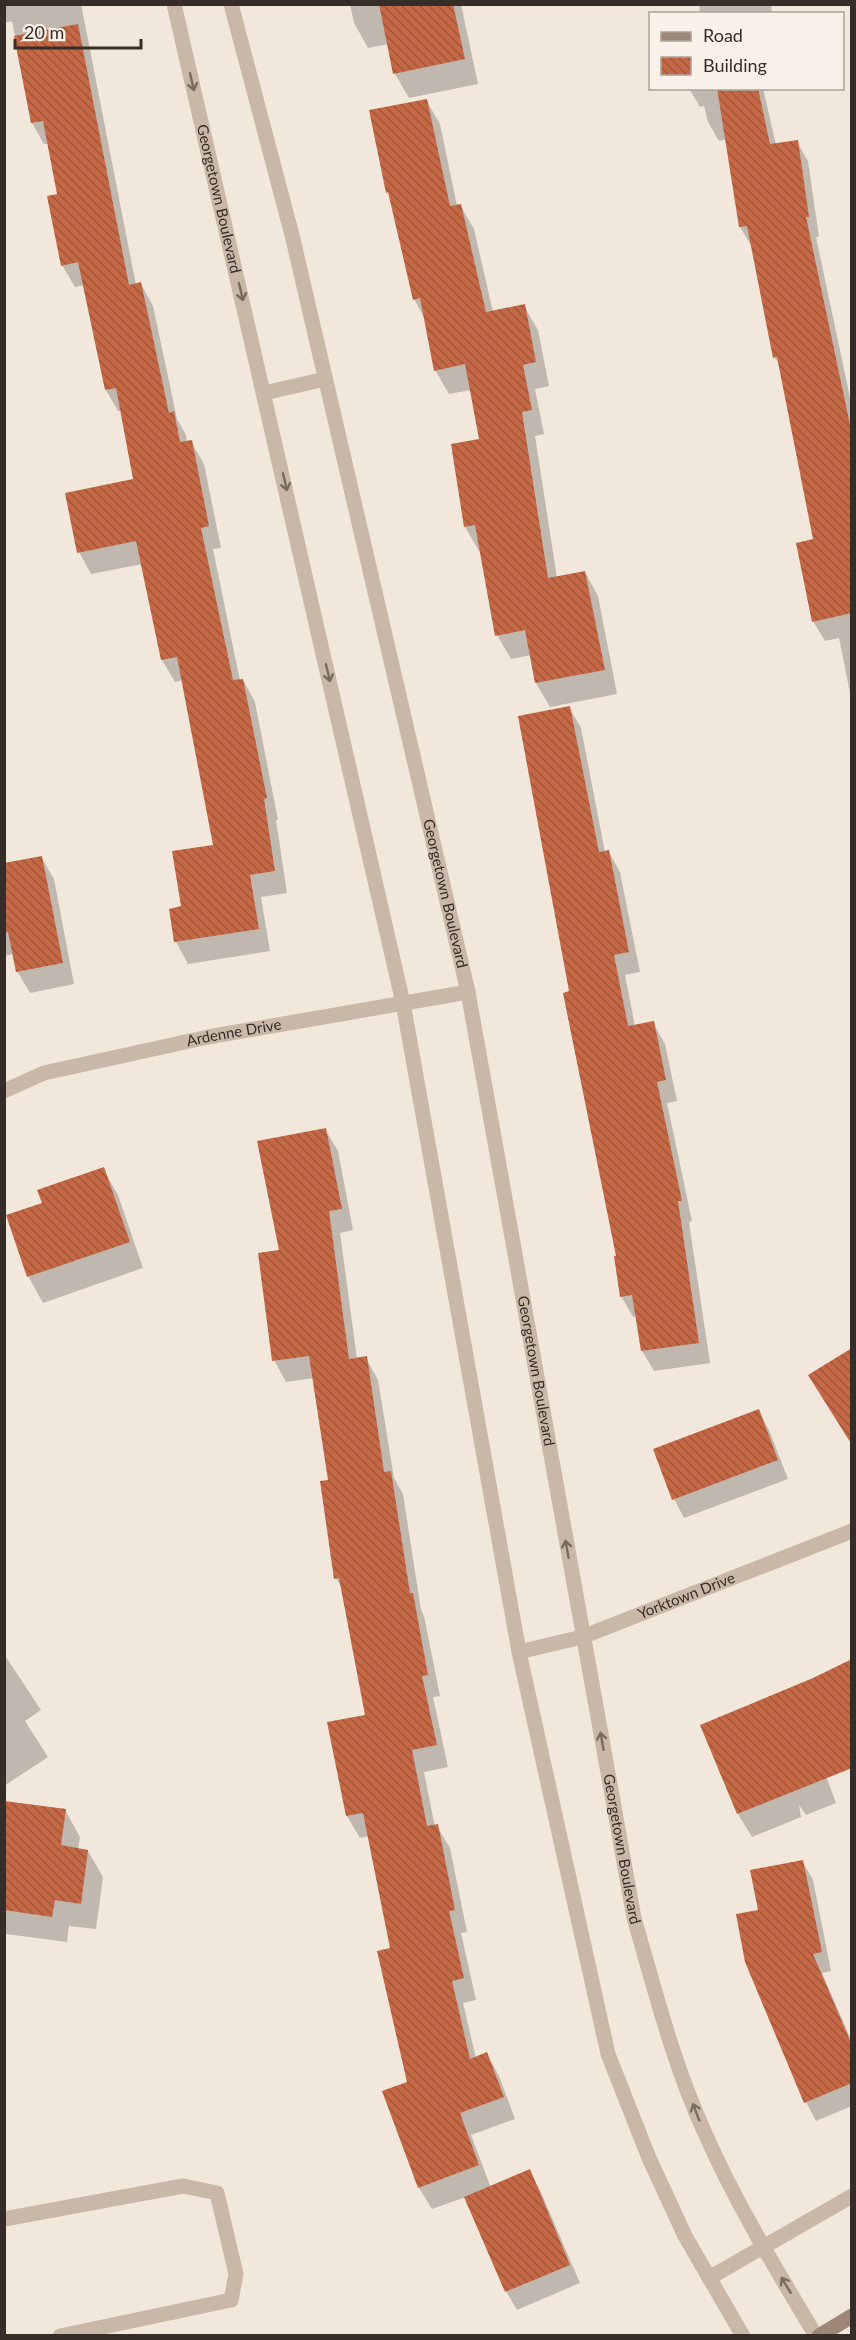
<svg xmlns="http://www.w3.org/2000/svg" width="856" height="2340" font-family="Lato,sans-serif">
<defs>
<pattern id="building-back-hatch" width="6" height="6" patternUnits="userSpaceOnUse" patternTransform="scale(1.5)"><rect width="6" height="6" fill="#c56846"/><path d="M-1 5l2 2M0 0l6 6M5-1l2 2" fill="none" stroke="#a1563a"/></pattern>
</defs>
<rect width="100%" height="100%" fill="#f1e7db"/>
<path fill="#0003" d="M4,4H81L136,285L141,284L153,306L177,419L186,435L187,443L191,442L204,464L221,548L213,549L240,681L243,680L255,702L278,820H276L287,893L261,897L270,951L188,964L176,942L171,910L182,908L215,846L183,680L175,682L162,660L143,564L91,574L79,552L135,480L122,411H118L106,390L85,285L75,287L62,265L59,195L49,144H44L32,123L12,21L4,23Z
M350,4H461L478,84L409,98L395,74L389,44L368,48L354,23Z
M699,4H771L772,14H700Z
M689,88H763L776,145L797,142L808,161L819,237H816L852,407V703L839,638L825,641L813,621L815,540L780,367L775,357L752,247L740,227L727,139L719,141L708,122L704,106L700,107Z
M426,100L440,124L457,206L460,205L474,229L493,312L524,306L538,330L549,386L535,389L544,434L535,436L557,578L585,572L598,596L617,694L550,707L536,683L531,655L511,659L497,635L481,551H479L465,527L452,445L481,440L471,390L449,394L435,370L425,319L414,299L391,197L388,192L371,112Z
M569,707L581,728L605,852H609L620,872L640,972L625,975L635,1026L653,1023L665,1044L677,1101L667,1103L692,1221L689,1222L710,1363L654,1371L642,1351L637,1316L633,1317L621,1296L618,1257L571,992Z
M41,857L54,879L74,984L30,993L17,971L14,954L4,956V864Z
M325,1129L338,1151L353,1230L340,1233L357,1359L366,1358L378,1380L394,1478L403,1494L421,1610L424,1616L440,1696L433,1697L448,1767L424,1772L435,1827L437,1826L450,1848L467,1932L461,1933L476,2000L463,2003L476,2058L487,2054L499,2076L515,2119L471,2135L491,2188L529,2171L540,2190L580,2283L517,2310L506,2291L466,2197L432,2209L419,2188L384,2092L409,2083L392,1949L369,1836L360,1838L347,1816L328,1724L367,1716L344,1592L336,1578L330,1481L314,1378L286,1382L274,1360L280,1251Z
M103,1169L118,1195L143,1268L43,1303L28,1276L44,1204Z
M758,1411L769,1430L788,1479L684,1518L674,1499L655,1450Z
M4,1654L41,1710L25,1721L48,1757L4,1786Z
M814,1679L826,1776L836,1803L806,1815L799,1805L801,1817L752,1837L738,1814L702,1726Z
M4,1802L65,1810L80,1837L78,1850L88,1851L103,1877L96,1929L69,1926L67,1942L6,1934Z
M802,1861L813,1880L831,1971L822,1973L852,2042V2106L816,2121L806,2102L746,1961Z"/>
<path fill="url(#building-back-hatch)" d="M379,4H453L465,59L393,74Z
M78,24L129,285L141,282L169,413L174,411L180,442L192,440L209,526L201,528L233,680L243,679L267,798L264,799L275,871L250,875L259,929L174,942L169,909L181,906L172,851L213,845L177,657L161,660L136,541L77,553L65,493L133,479L116,388L105,390L78,262L61,266L47,196L57,194L43,121L31,123L14,36Z
M717,88H758L770,144L798,140L809,217H806L852,434V613L812,622L796,543L813,539L777,357L773,358L747,226L739,227Z
M427,99L450,206L461,204L486,312L525,304L536,362L523,365L532,410L522,412L548,578L585,571L605,670L535,683L525,630L495,636L475,525L464,527L451,444L479,439L465,364L434,371L420,298L413,300L388,192L386,193L369,110Z
M570,706L599,852L609,850L629,952L614,955L628,1026L654,1021L666,1080L657,1082L682,1201H678L699,1343L641,1351L632,1295L620,1297L614,1256H616L563,993L569,991L518,716Z
M42,856L63,963L16,972L8,932L4,933V863Z
M326,1128L342,1209L329,1211L349,1359L367,1356L384,1472L391,1471L410,1593H413L428,1675L422,1676L437,1745L412,1750L427,1826L438,1824L455,1910L449,1911L464,1978L452,1981L470,2059L487,2052L504,2097L460,2113L479,2165L418,2188L382,2091L407,2082L377,1951L390,1948L363,1813L346,1816L327,1722L365,1715L339,1578L334,1579L320,1481L328,1480L309,1356L272,1361L258,1253L279,1250L257,1141Z
M104,1167L130,1242L27,1277L6,1215L42,1203L37,1190Z
M852,1348V1445L808,1375Z
M759,1409L778,1460L672,1500L653,1449Z
M852,1659V1768L737,1814L700,1725L813,1678Z
M4,1801L66,1809L61,1845L88,1850L81,1904L55,1900L52,1917L4,1910Z
M803,1860L822,1952L813,1954L852,2045V2083L804,2103L745,1962L736,1914L758,1910L750,1870Z
M530,2169L570,2265L505,2292L464,2197Z"/>
<g fill="none" stroke-linecap="round" stroke-linejoin="round">
<path stroke="#c9b8a7" stroke-width="15" d="M4,2219L183,2186L217,2193L236,2274L231,2300L60,2336
M709,2278L852,2196"/>
<g stroke="#c9b8a7" stroke-width="15">
<path id="s1" d="M174,4L403,1003L519,1652L608,2054L649,2158L685,2236L743,2336"/>
<path id="s2" d="M231,4L292,235L468,992L634,1918C655,1990 673,2063 704,2131C735,2202 776,2269 816,2336"/>
<path d="M264,393L325,379"/>
<path id="s3" d="M4,1091L44,1073L208,1037L468,992"/>
<path id="s4" d="M519,1652L582,1637L852,1531"/>
</g>
<path stroke="#9d8778" stroke-width="15" d="M819,2336L852,2316"/>
</g>
<defs><path id="oneway-shaft" d="M-6 0H5M1.5-3L5.5 0L1.5 3" fill="none" stroke-width="1.6" stroke-linecap="round" stroke-linejoin="round" transform="scale(1.5)"/></defs>
<g stroke="#786b61">
<use href="#oneway-shaft" transform="translate(192 82) rotate(77)"/>
<use href="#oneway-shaft" transform="translate(241 292) rotate(77)"/>
<use href="#oneway-shaft" transform="translate(285 482) rotate(77)"/>
<use href="#oneway-shaft" transform="translate(328 673) rotate(77)"/>
<use href="#oneway-shaft" transform="translate(567 1549) rotate(-100)"/>
<use href="#oneway-shaft" transform="translate(602 1741) rotate(-100)"/>
<use href="#oneway-shaft" transform="translate(696 2112) rotate(-111)"/>
<use href="#oneway-shaft" transform="translate(786 2285) rotate(-121)"/>
</g>
<g text-anchor="middle" stroke-width="6" stroke-linejoin="round" paint-order="stroke">
<g font-size="15" fill="#362c28" stroke="#f9f1e7">
<text dy="5" stroke="none"><textPath href="#s1" startOffset="200">Georgetown Boulevard</textPath></text>
<text dy="5" stroke="none"><textPath href="#s2" startOffset="915">Georgetown Boulevard</textPath></text>
<text dy="5" stroke="none"><textPath href="#s3" startOffset="238">Ardenne Drive</textPath></text>
<text dy="5" stroke="none"><textPath href="#s2" startOffset="1401">Georgetown Boulevard</textPath></text>
<text dy="5" stroke="none"><textPath href="#s4" startOffset="177">Yorktown Drive</textPath></text>
<text dy="5" stroke="none"><textPath href="#s2" startOffset="1887">Georgetown Boulevard</textPath></text>
</g>
</g>
<rect width="856" height="2340" fill="none" stroke="#362c28" stroke-width="12"/>
<rect x="649" y="12" width="195" height="78" fill="#f9f1e7" stroke="#aba29b" stroke-width="1.5"/>
<rect x="661" y="32" width="30" height="9" fill="#9d8778" stroke="#aba29b" stroke-width="1.5"/>
<text x="703" y="42" font-size="18" fill="#362c28">Road</text>
<rect x="661" y="57" width="30" height="18" fill="url(#building-back-hatch)" stroke="#aba29b" stroke-width="1.5"/>
<text x="703" y="72" font-size="18" fill="#362c28">Building</text>
<path d="M15 39v9h126v-9" fill="none" stroke="#362c28" stroke-width="3"/>
<text x="24" y="39" font-size="18" fill="#362c28" stroke="#f9f1e7" stroke-width="4.5" paint-order="stroke">20 m</text>
</svg>
